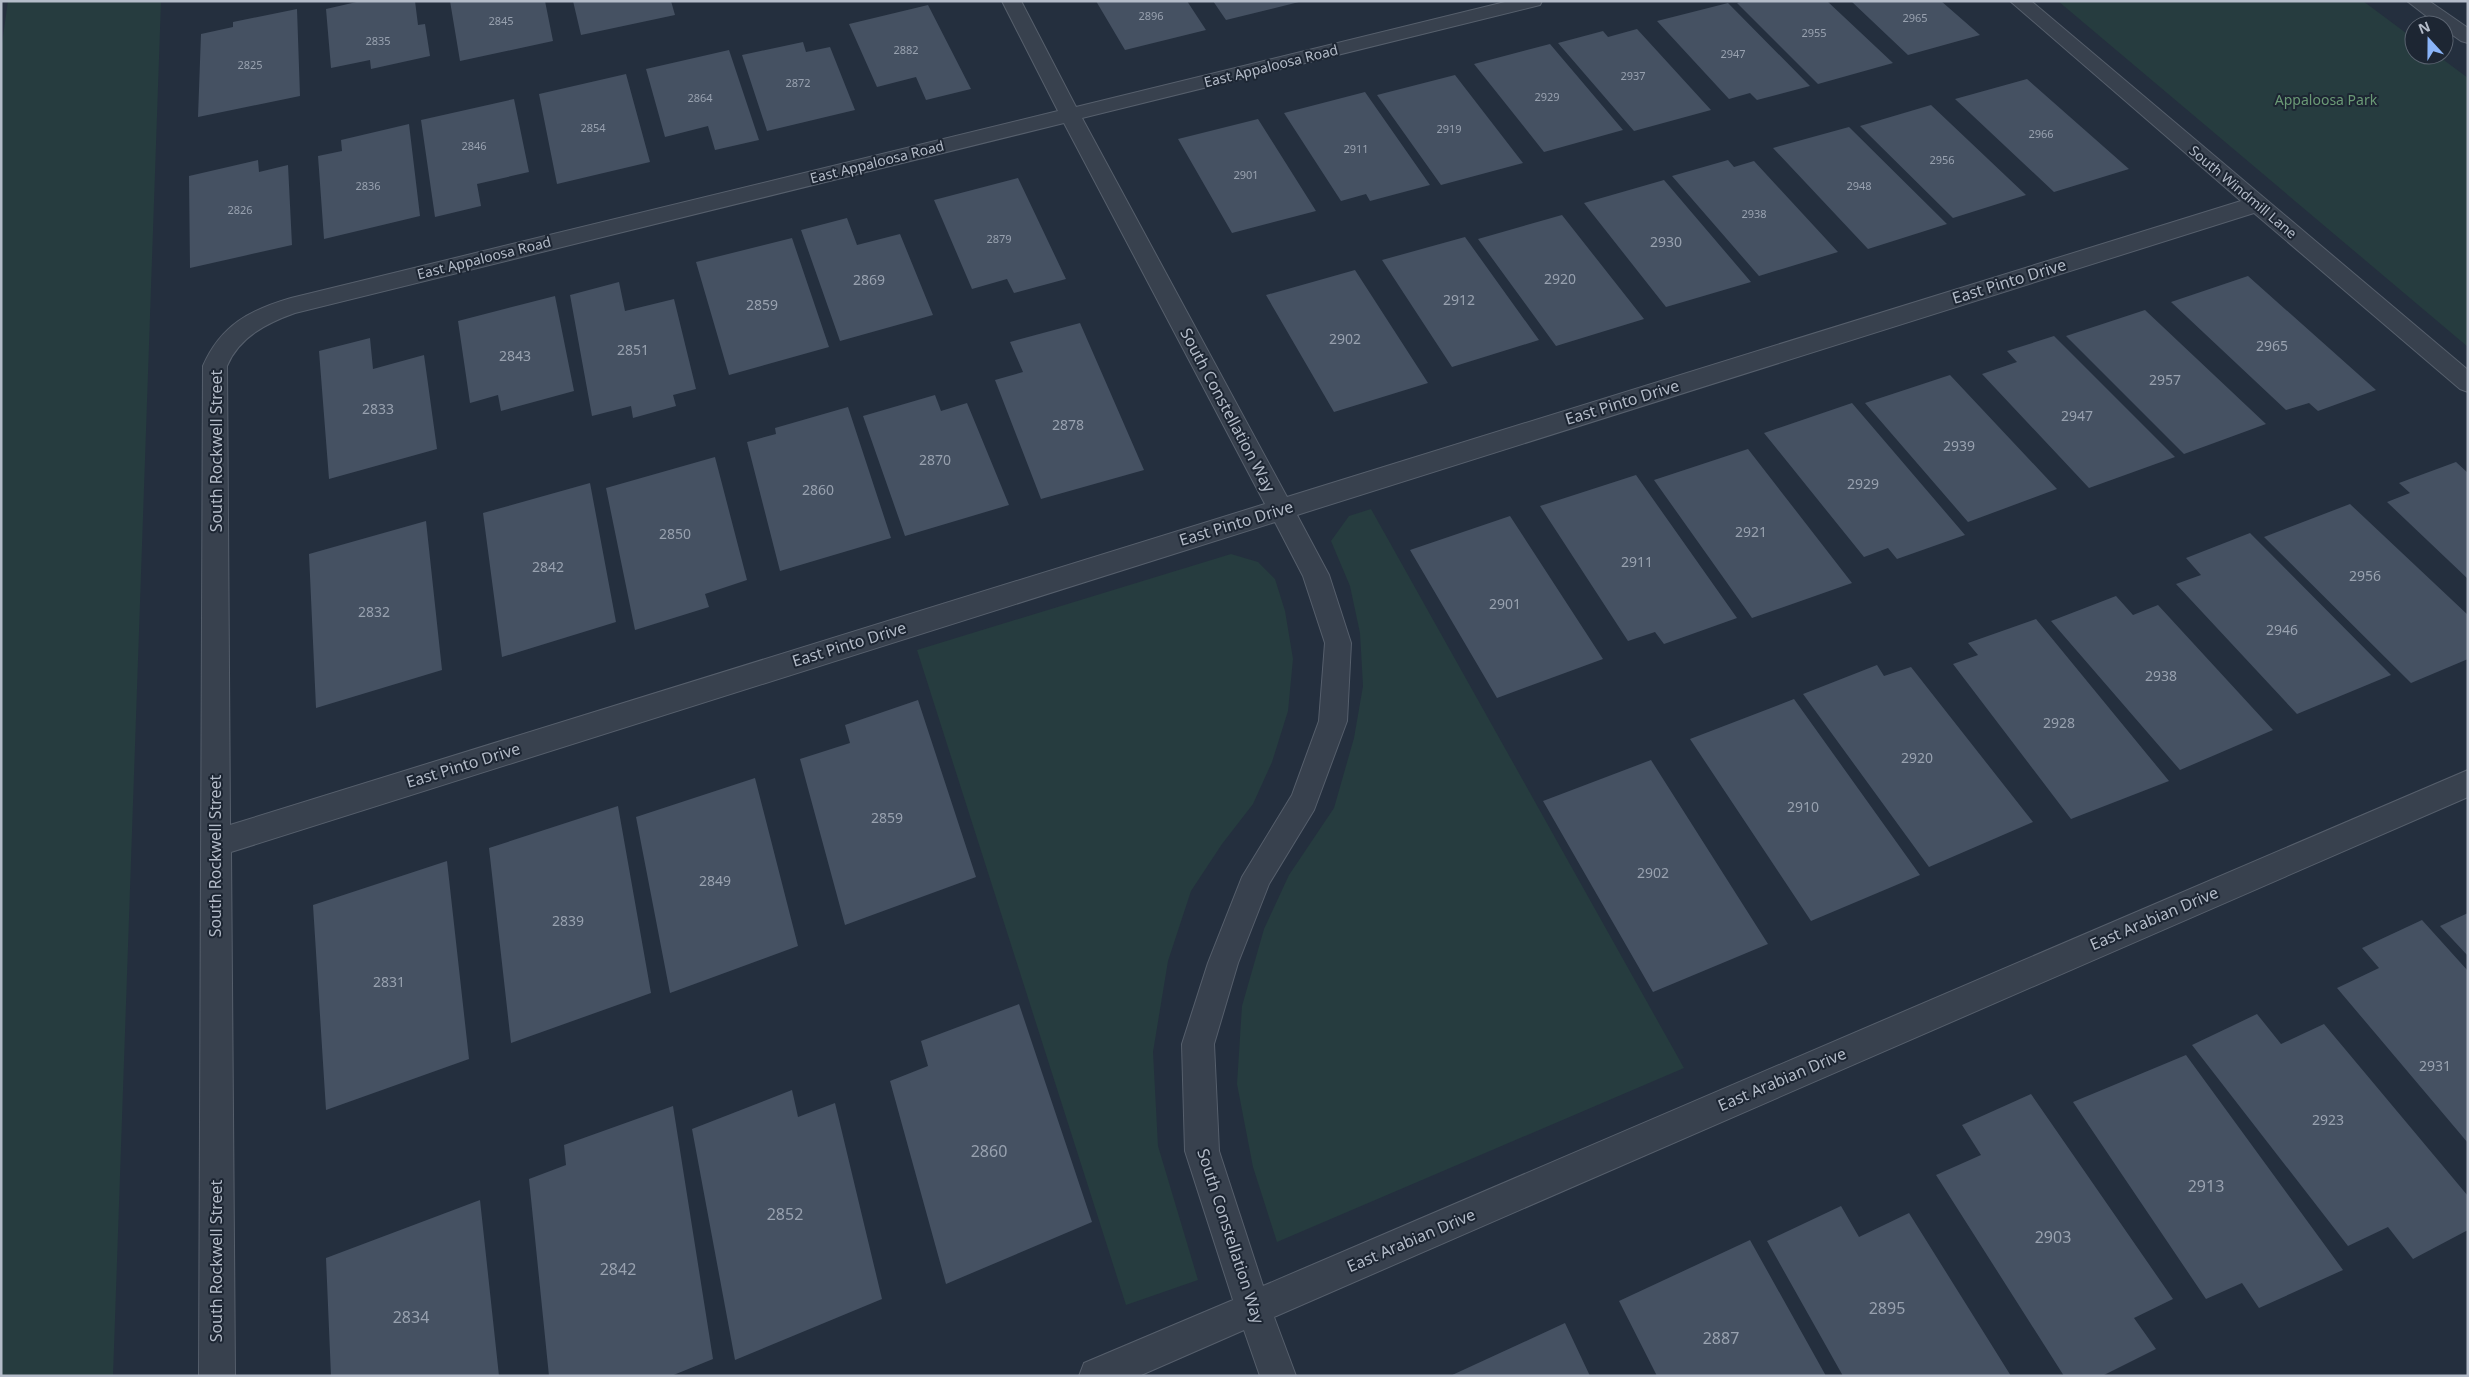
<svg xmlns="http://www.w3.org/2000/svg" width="2469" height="1377" font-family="'Noto Sans',sans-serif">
<rect width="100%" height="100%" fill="#242f3e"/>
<path fill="#263c3f" d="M8,1H161L113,1376H1V50Z
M2058,1H2363L2414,39V55H2437L2468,78V347Z
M1371,509L1684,1068L1277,1242L1253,1167L1237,1084L1242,1006L1264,929L1289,875L1334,808L1354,738L1363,686L1360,633L1350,586L1331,541L1349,516Z
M1231,554L1258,562L1275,579L1285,611L1293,659L1288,711L1272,762L1253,804L1222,844L1191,891L1168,961L1153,1052L1158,1146L1198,1280L1126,1305L917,650Z"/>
<path fill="#455162" d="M361,1H415L418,25L425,24L430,56L371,69L370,60L331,68L326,9Z
M450,1H545L553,41L460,61Z
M573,1H671L675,15L581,35Z
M1096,1H1187L1206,30L1125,50Z
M1213,1H1299V2L1226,20Z
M1744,1H1827L1893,63L1818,84L1737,3Z
M1851,1H1941L1980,35L1908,55Z
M1728,3L1810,86L1757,100L1750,93L1729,99L1657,21Z
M928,5L971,89L926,100L916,77L877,87L849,24Z
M297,9L300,96L198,117L201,34L233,27V22Z
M1637,29L1711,110L1634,131L1558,43L1603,31L1608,37Z
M803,42L806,52L830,47L855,110L767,131L742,55Z
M1550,44L1623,130L1544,152L1474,64Z
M729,50L759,140L715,150L708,126L665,137L646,69Z
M626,74L650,162L557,184L539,94Z
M1455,75L1523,163L1441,185L1377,95Z
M2027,79L2129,169L2054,192L1955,99Z
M1365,92L1430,185L1370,201L1366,194L1341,201L1284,113Z
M514,99L529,172L477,184L481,206L435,217L421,120Z
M1931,105L2026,195L1953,218L1860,126Z
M1258,119L1316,211L1232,233L1178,139Z
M409,124L420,216L324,239L318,156L342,151L341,140Z
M1849,127L1947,224L1868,249L1773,148Z
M258,160L259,172L288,165L292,245L190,268L189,176Z
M1728,160L1734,167L1754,161L1838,252L1759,276L1672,176Z
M1018,178L1066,279L1014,293L1007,279L972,289L934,200Z
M1664,180L1751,282L1666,307L1584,203Z
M1562,215L1644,319L1556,346L1478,239Z
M847,218L857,245L900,234L933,315L840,341L801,230Z
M1465,237L1539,340L1452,367L1382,260Z
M792,238L829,347L729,375L696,262Z
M1355,270L1428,383L1334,412L1266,295Z
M2248,276L2376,390L2318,411L2309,403L2286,410L2171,302Z
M619,282L625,311L674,299L696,389L673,395L676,406L633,418L631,406L592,416L570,295Z
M555,296L574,391L501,411L498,395L470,403L458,321Z
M2145,310L2266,424L2184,454L2066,336Z
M1080,323L1144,470L1041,499L995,380L1023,372L1010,342Z
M2054,336L2175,457L2089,488L1982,374L2017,362L2007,351Z
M370,338L373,369L424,355L437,449L329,479L319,351Z
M1950,375L2057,489L1968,522L1865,403Z
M935,395L941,411L967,403L1009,505L905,536L863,416Z
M1852,403L1965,535L1897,559L1888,548L1864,557L1764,433Z
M848,407L891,538L780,571L747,442L776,434L775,428Z
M1748,449L1852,583L1752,618L1654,480Z
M715,457L747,580L705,594L709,607L635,630L606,488Z
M2456,462L2468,473V579L2387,502L2410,493L2399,483Z
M1636,475L1737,618L1664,644L1655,632L1628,641L1540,506Z
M590,483L616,622L502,657L483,513Z
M2350,504L2468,615V659L2411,683L2264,537Z
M1510,516L1603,659L1497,698L1410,550Z
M426,521L442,670L316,708L309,554Z
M2250,533L2391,675L2297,714L2176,584L2201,575L2186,558Z
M2116,596L2133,615L2158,605L2273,730L2180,770L2051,621Z
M2036,619L2169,781L2071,819L1953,664L1978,655L1968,643Z
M1877,665L1884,676L1911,667L2033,822L1929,867L1803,694Z
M1794,699L1920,875L1811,921L1690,739Z
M918,700L976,877L845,925L800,759L850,743L845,725Z
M1651,760L1768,944L1653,992L1543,801Z
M755,778L798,946L670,993L636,817Z
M618,806L651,993L511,1043L489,848Z
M447,861L469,1059L326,1110L313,905Z
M2468,913V956L2440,926Z
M2422,920L2468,971V1143L2337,988L2379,968L2362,948Z
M1019,1004L1092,1222L946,1284L890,1081L928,1066L921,1041Z
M2257,1014L2281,1044L2324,1024L2468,1196V1230L2413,1259L2388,1227L2348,1246L2192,1045Z
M2186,1055L2343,1270L2259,1308L2242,1283L2206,1299L2073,1102Z
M792,1090L798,1117L835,1103L882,1299L735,1360L692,1129Z
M2031,1094L2173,1299L2134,1318L2156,1349L2102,1376H2064L1936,1175L1981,1155L1962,1125Z
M673,1106L713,1359L671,1376H549L529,1179L566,1165L564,1145Z
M480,1200L499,1376H331L326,1258Z
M1841,1206L1859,1237L1909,1213L2011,1376H1843L1767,1241Z
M1750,1240L1826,1376H1657L1619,1301Z
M1565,1323L1590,1376H1450Z"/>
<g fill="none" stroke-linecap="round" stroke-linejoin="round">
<g stroke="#565f6c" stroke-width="2">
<path id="street" d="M1002,1H1021L1076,107L1509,1H1542L1540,5L1082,118L1287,497L2241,201L2010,1H2031L2468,370V392L2460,389L2254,213L1297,515L1329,575L1351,643L1347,721L1314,810L1269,884L1238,963L1214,1044L1219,1151L1263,1286L2468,770V797L1274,1317L1296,1376H1260L1244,1330L1139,1376H1079L1084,1363L1233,1300L1185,1151L1182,1044L1208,963L1242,877L1292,795L1319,721L1325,643L1303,576L1275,522L231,852L235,1376H199L203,366C221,325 250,310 291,298L1058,111ZM1064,123L1265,504L230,825L227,366C239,337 267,323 295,313Z
M2407,1H2429L2468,28V43L2461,41L2444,29V25H2438Z"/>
</g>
<use href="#street" fill="#38414e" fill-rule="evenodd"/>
</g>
<g text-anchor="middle" stroke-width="4" stroke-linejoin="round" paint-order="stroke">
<g font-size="11" fill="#98a1af">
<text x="1151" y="20">2896</text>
<text x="1915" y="22">2965</text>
<text x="501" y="25">2845</text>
<text x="1814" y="37">2955</text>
<text x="378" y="45">2835</text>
<text x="906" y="54">2882</text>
<text x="1733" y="58">2947</text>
<text x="250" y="69">2825</text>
<text x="1633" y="80">2937</text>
<text x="798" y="87">2872</text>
<text x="1547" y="101">2929</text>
<text x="700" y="102">2864</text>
<text x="593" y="132">2854</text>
<text x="1449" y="133">2919</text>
<text x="2041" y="138">2966</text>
<text x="474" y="150">2846</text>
<text x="1356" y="153">2911</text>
<text x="1942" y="164">2956</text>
<text x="1246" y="179">2901</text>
<text x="368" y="190">2836</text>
<text x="1859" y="190">2948</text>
<text x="240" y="214">2826</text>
<text x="1754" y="218">2938</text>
<text x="999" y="243">2879</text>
</g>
<g font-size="14" fill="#b4bcc9" stroke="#1d2633">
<text transform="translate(1271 66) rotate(-14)" y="5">East Appaloosa Road</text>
<text transform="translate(877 162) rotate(-14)" y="5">East Appaloosa Road</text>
<text transform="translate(2243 192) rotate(40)" y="5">South Windmill Lane</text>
<text transform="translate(484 258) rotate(-14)" y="5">East Appaloosa Road</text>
</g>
<g font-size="14" fill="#6b9a76" stroke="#1d2633">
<text x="2326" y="105">Appaloosa Park</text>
</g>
<g font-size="14" fill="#98a1af">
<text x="1666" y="247">2930</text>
<text x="1560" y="284">2920</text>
<text x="869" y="285">2869</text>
<text x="1459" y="305">2912</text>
<text x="762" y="310">2859</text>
<text x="1345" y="344">2902</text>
<text x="2272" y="351">2965</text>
<text x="633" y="355">2851</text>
<text x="515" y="361">2843</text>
<text x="2165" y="385">2957</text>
<text x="378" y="414">2833</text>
<text x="2077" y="421">2947</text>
<text x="1068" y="430">2878</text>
<text x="1959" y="451">2939</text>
<text x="935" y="465">2870</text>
<text x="1863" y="489">2929</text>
<text x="818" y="495">2860</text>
<text x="1751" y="537">2921</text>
<text x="675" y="539">2850</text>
<text x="1637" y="567">2911</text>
<text x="548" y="572">2842</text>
<text x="2365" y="581">2956</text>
<text x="1505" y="609">2901</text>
<text x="374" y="617">2832</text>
<text x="2282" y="635">2946</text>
<text x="2161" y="681">2938</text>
<text x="2059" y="728">2928</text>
<text x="1917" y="763">2920</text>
<text x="1803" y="812">2910</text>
<text x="887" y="823">2859</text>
<text x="1653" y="878">2902</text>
<text x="715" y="886">2849</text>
<text x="568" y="926">2839</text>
<text x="389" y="987">2831</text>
<text x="2435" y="1071">2931</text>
<text x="2328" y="1125">2923</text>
</g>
<g font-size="16" fill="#b4bcc9" stroke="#1d2633">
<text transform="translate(2009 281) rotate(-17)" y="6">East Pinto Drive</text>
<text transform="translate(1622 402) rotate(-17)" y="6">East Pinto Drive</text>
<text transform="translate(1228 410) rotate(62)" y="6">South Constellation Way</text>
<text transform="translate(216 451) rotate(-90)" y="6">South Rockwell Street</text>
<text transform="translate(1236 523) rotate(-17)" y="6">East Pinto Drive</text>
<text transform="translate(849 644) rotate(-17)" y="6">East Pinto Drive</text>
<text transform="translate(463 765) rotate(-17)" y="6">East Pinto Drive</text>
<text transform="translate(215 856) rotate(-90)" y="6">South Rockwell Street</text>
<text transform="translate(2154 918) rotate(-23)" y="6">East Arabian Drive</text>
<text transform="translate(1782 1079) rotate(-23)" y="6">East Arabian Drive</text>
<text transform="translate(1231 1236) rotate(72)" y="6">South Constellation Way</text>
<text transform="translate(1411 1240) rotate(-23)" y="6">East Arabian Drive</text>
<text transform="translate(216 1261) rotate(-90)" y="6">South Rockwell Street</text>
</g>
<g font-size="16" fill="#98a1af">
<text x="989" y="1157">2860</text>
<text x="2206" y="1192">2913</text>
<text x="785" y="1220">2852</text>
<text x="2053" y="1243">2903</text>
<text x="618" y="1275">2842</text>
<text x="1887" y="1314">2895</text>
<text x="411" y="1323">2834</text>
<text x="1721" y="1344">2887</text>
</g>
</g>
<rect width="2469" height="1377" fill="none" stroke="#b4bcc9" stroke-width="5"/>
<g transform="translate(2429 40) rotate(339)"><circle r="24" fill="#1d2633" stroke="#59626f"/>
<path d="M0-4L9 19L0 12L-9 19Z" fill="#8ab4f8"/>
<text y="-8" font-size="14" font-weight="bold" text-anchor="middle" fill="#b4bcc9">N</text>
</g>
</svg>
